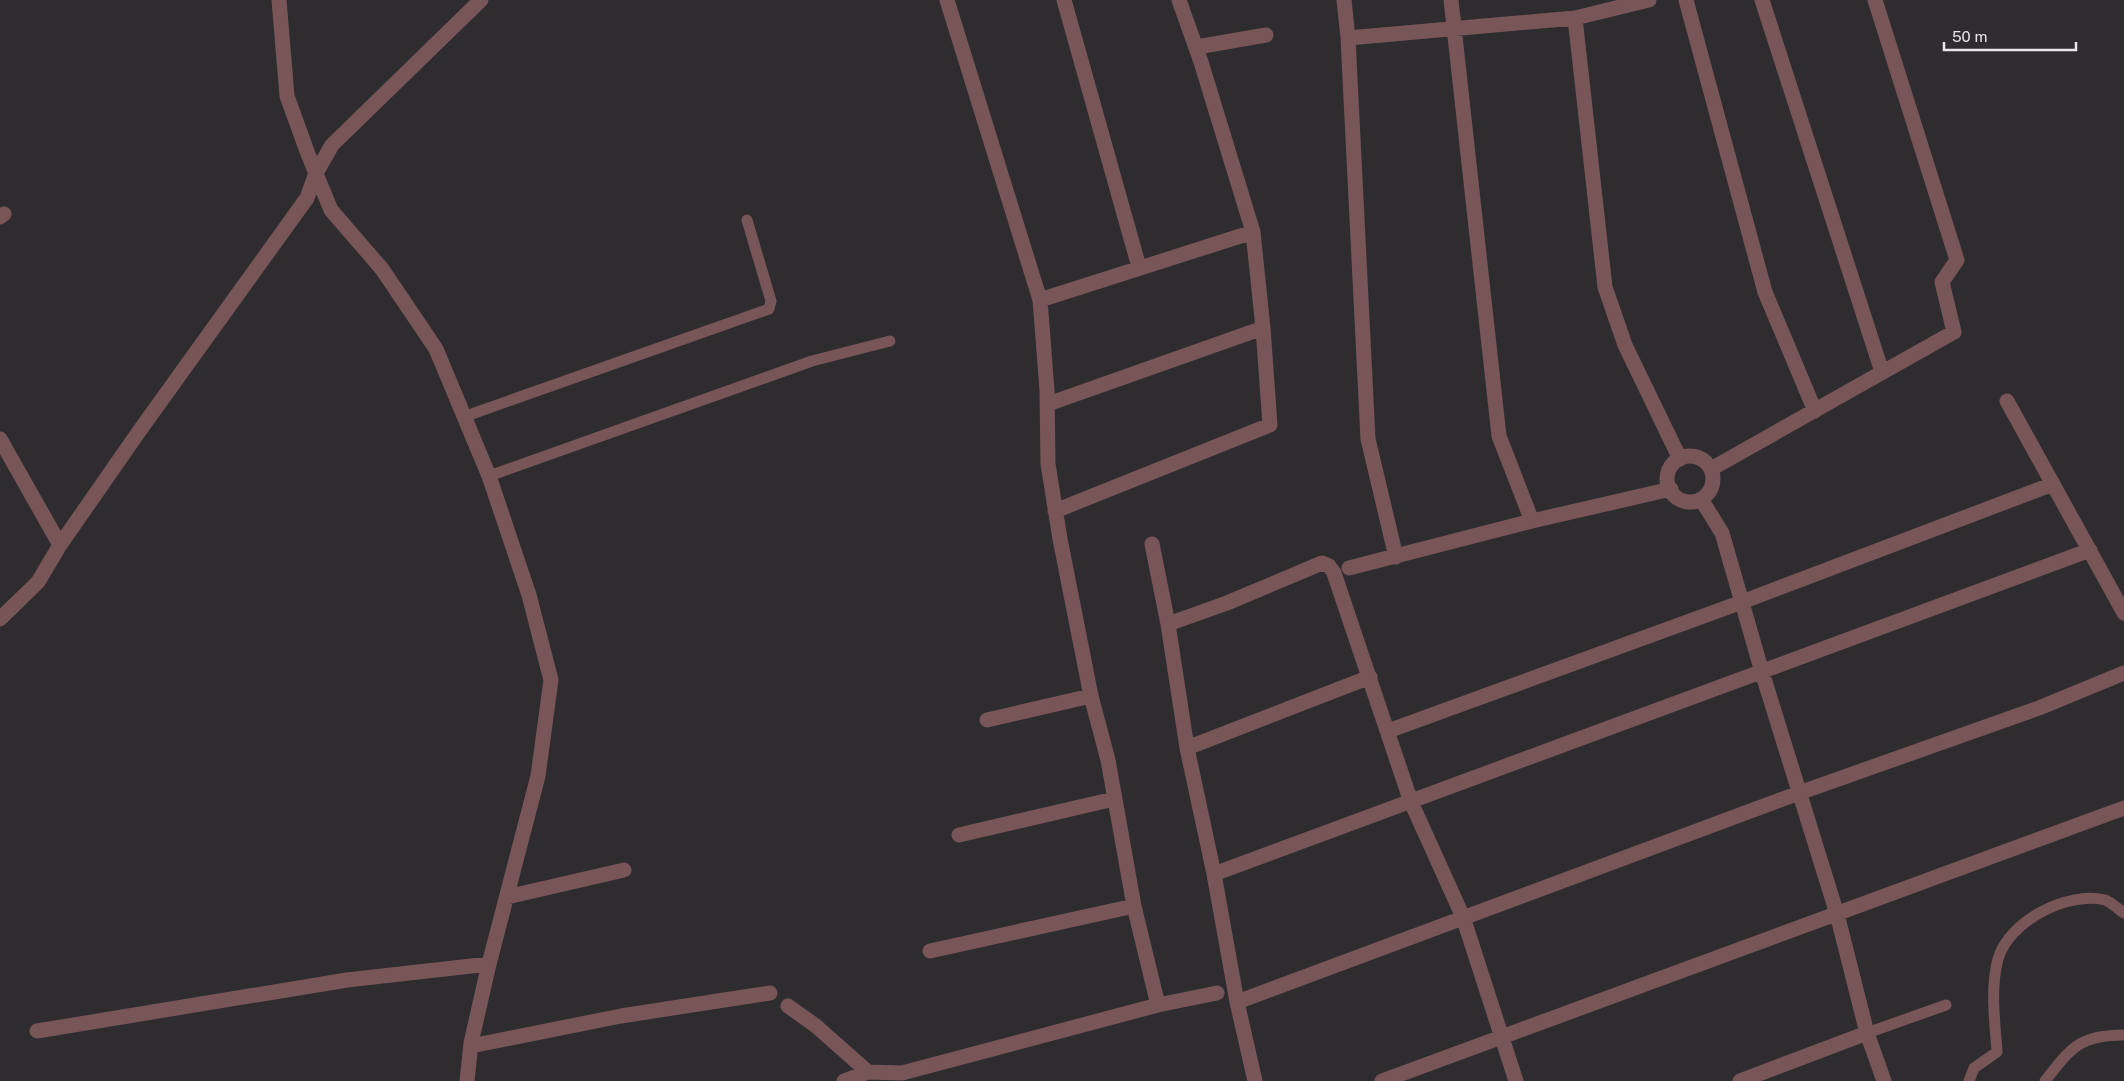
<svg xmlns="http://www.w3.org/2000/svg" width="2124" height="1081" font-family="'Public Sans',sans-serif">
<rect width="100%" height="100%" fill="#2f2c30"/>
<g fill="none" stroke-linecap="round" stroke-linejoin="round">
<path stroke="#785658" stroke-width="11" d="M466,416L769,309L771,301L747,220
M489,476L812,361L890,341
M1867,1033L1946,1005
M1969,1081L1974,1068L1997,1052C1995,1022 1990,989 1998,959C2009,921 2067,891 2105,900C2111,902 2118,909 2124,913
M2045,1081C2071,1048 2079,1035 2124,1035"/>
<path stroke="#785658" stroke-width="15" d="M279,0L287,96L308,154L331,210L382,269L436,349L489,476L529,595L551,680L538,776L489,964L471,1043L467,1081
M947,0L1040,300L1047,390L1048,464L1060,539L1091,696L1108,760L1134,906L1158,1005
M1064,0L1139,267
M1344,0L1348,38L1368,439L1396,557
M1451,0L1499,436L1532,521
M1686,0L1765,292L1815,411
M1762,0L1882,372
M1575,18L1605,287L1625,345L1680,459
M1348,38L1575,18L1649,0
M1197,47L1266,35
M0,217L4,214
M1040,300L1253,232
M2007,401L2124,613
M1048,404L1263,328
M0,439L60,545
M1667 479a23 23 0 1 1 46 0a23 23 0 1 1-46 0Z
M1711,469L1954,332L1942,282L1957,260L1875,0
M1701,499L1722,533L1762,672L1837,914L1867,1033L1884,1081
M1055,511L1270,425L1263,328L1253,232L1201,62L1179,0
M1152,544L1168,624L1187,748L1214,874L1237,1002L1255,1081
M1349,568L1532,521L1671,489
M0,619L38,582L60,545L140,430L307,198L316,173L332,145L481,0
M1168,624L1227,603L1322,563L1329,566L1334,573L1411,802L1463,917L1516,1081
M987,720L1091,696
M1388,731L1742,602L2053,484
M1187,748L1370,677
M959,835L1114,799
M1214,874L2090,550
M507,897L624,870
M930,951L1134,906
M1237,1002L1799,793L2039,708L2124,673
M788,1006L816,1026L868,1072
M37,1031L347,980L489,964
M471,1046L621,1016L770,993
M844,1081L868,1072L902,1073L1158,1005L1217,993
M1382,1081L2124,808
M1740,1081L1867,1033"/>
</g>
<path d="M1944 42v8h132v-8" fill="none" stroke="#e8e6e8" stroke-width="2.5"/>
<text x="1952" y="42" font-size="15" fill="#e8e6e8" stroke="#2f2c30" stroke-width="4" paint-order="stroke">50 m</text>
</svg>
